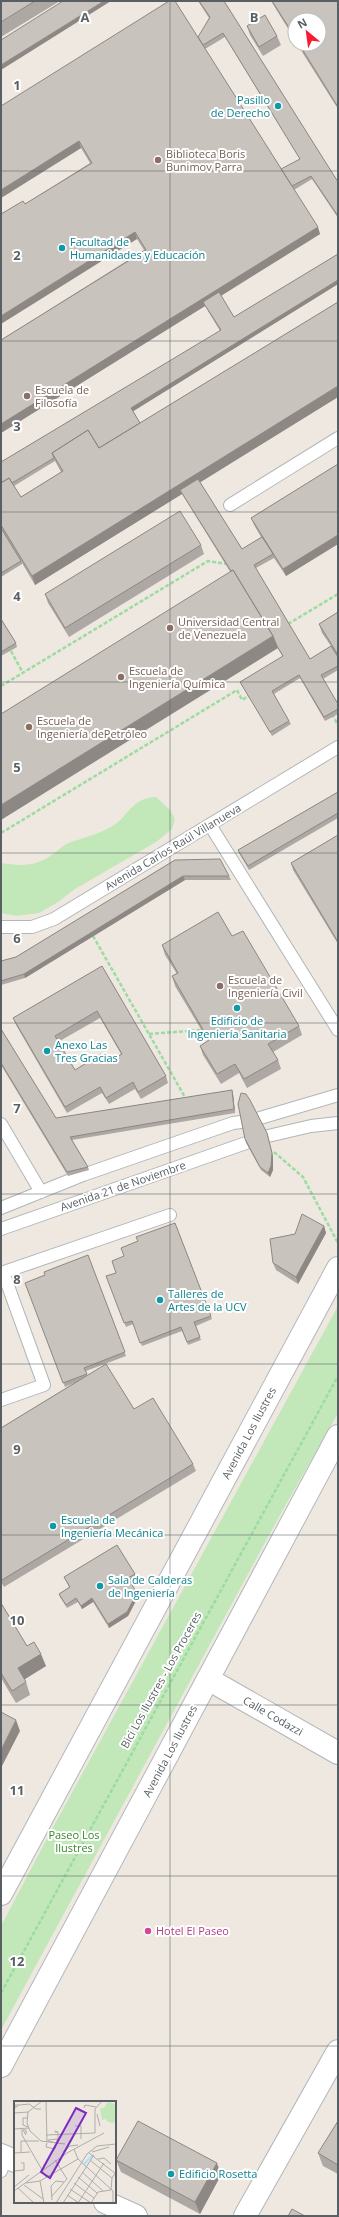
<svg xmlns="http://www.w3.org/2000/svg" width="339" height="2217" font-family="'Open Sans',sans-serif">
<rect width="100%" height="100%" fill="#eee8e0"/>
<path fill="#c2e8ba" d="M156,797L170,810L175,819L172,829L156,842L75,889L58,902L39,913L16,916L1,913V863C21,866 36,867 53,854C59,850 64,844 71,842C86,837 100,834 114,825C130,814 132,798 156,797Z
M338,1306V1413L280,1515L1,2030V1926L51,1831Z"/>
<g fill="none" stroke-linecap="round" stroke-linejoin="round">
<g stroke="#b1b6b9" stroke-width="14">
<path id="service" d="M230,505L338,438
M210,825L338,1030
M1,927H32L54,919L338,747
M260,1118L338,1095
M1,1124L41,1192
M268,1136L311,1126L338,1123
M1,1208L83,1175L233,1123L241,1122
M1,1229L246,1143
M1,1273L170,1215
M1,1400L44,1385L3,1272
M1,2171L6,2157"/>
</g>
<g stroke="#b1b6b9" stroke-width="24">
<path id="minor" d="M208,1679L338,1753
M1,2155L15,2161
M105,2202L136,2216
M245,2216L338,2051"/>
</g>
<g stroke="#b2b8bd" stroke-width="24">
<path id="secondary" d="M1,1894L338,1268
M1,2066L338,1436"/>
</g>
<path stroke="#9cdba1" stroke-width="2.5" stroke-dasharray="4 2" stroke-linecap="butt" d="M288,624L338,594
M11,651L23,673
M1,686L208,561L227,564
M332,714L338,725
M1,833L237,690L242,700L250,695
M93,936L186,1099
M149,1034L201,1030
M274,1152L303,1177L338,1243
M1,1993L338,1376"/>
<use href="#service" stroke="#fff" stroke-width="12"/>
<use href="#minor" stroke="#fff" stroke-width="22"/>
<use href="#secondary" stroke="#fff" stroke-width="22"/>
</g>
<path fill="#ada8a3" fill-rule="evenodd" d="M1,1H60L1,37Z
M198,1H224L338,182V218L312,179L294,190L320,234L221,296L234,317L338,254V284L133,411L140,423L338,302V397L200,482L242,549L261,537L254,525L251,518L338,464V544L286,576L274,558L256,568L310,659L331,646L322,633L319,624L338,612V670L323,679L338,704V714L325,721L300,678L274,694L289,721L291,724L272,736L242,685L240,682L283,657L182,494L35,585L22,563V564L1,577V462L220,331L205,306L1,433V340L144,250L137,239L25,204L90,163L81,148L1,198L199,38L209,18ZM225,37L300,159L281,169L205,49ZM55,461L61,472L21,497L14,486Z
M271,1H338V109L297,44H319L295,20V40Z
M247,26L277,36L281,45L263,56L250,35Z
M201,545L204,554L69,637L48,603L45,594Z
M1,619L16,643L17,647L1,656Z
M338,792V818L249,870L239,853L238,850Z
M338,835V944L293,870L291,863Z
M175,860L229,876L231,880H185L25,978L1,985V961L16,957Z
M232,936L299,1026L302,1035L273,1052L278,1060L281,1069L247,1088L239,1073L221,1084L203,1055L200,1046L208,1041L175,986L172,976L177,974L165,955L162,945Z
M102,966L166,1076L168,1083L141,1099L135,1089L109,1104L102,1093L67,1113L16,1025L13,1018ZM100,1018L121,1054L106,1063L75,1070L58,1042Z
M1,1029L56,1118L232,1090L233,1094L235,1113L72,1140L88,1167L89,1170L68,1176L1,1065Z
M268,1136L273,1157V1170L270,1177L261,1170L246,1143L245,1139Z
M175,1223L212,1319L196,1326L201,1340L188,1345L182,1331L142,1346L133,1324L126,1327L106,1276L116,1273L124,1256L138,1241Z
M324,1226L326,1233L298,1284L276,1270L273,1263L295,1234Z
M88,1255L126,1356L86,1371L87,1375L134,1409L193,1464L196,1471L4,1587L1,1582V1428L74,1383L65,1387L25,1283L45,1275Z
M135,1574L136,1578L130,1582L138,1597L128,1616L109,1628L93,1602L82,1609L78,1602L67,1608L60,1597L59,1594L69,1587L64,1577Z
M1,1603L27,1646L46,1666L24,1679L26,1682L30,1695L16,1703L1,1678Z
M338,2121V2174L323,2166L318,2153Z
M116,2160L221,2175L200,2214L121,2172Z"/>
<path fill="#8d8884" d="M104,1H111L1,70V65Z
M79,141L81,148L1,198V190Z
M318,227L320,234L206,305L203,302L205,306L1,433V424Z
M135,232L137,239L1,324V316Z
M338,280V284L132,412L131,408Z
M338,386V397L183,493L180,490L182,494L35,585L32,576Z
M338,535V544L286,576L283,569Z
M273,636L278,648L1,820V805Z
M183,876L185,880L25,978L24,974Z
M232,1090L233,1094L235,1113L234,1109Z
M267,1133L273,1157V1170L270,1177L268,1173Z
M324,1226L326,1233L298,1284L296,1277Z
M137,1593L138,1597L128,1616L109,1628L108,1624Z
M92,1598L93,1602L82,1609L81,1606Z
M41,1654L46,1666L22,1681L18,1668Z
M16,1720L20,1731L1,1768V1750Z
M217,2163L221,2175L200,2214L195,2202Z"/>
<path fill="#c9c3bd" stroke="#8d8884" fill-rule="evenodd" d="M1,1H35L1,22Z
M63,1H104L1,65V40Z
M169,1H175L318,227L1,424V340L146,250L135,232L1,316V214L23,201L25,204L92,163L79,141L1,190V106Z
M199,1H224L338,182V216L311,176L292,186L281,169L300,159L223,33L203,45L198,37L210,17Z
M272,1H338V107L299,44H319V20H295V37Z
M265,15L277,36L259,47L247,26Z
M338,254V280L131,408L140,423L99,448L88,430L52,453L54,458L12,483L9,478L1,483V462L221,330L203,302L219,292L234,317Z
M338,302V386L32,576L1,525V483L9,478L21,497L63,471L52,453L88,430L99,448Z
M338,464V535L283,569L251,518Z
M198,479L242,549L262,537L268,546L273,554L254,565L310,659L331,646L338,657V666L321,675L338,704V709L324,717L299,675L272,691L289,721L270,732L240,682L283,656L277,646L273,636L233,570L231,571L180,490Z
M180,511L201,545L65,628L45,594Z
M1,528L21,561L1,573Z
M233,570L273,636L1,805V714Z
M338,612V655L319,624Z
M1,619L16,643L1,652Z
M338,792V813L248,866L238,850Z
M338,835V942L291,863Z
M220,859L229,876H183L24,974L1,981V961L16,957L175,860Z
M218,912L232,936L243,931L299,1026L268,1044L278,1060L244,1079L235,1064L217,1074L200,1046L209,1040L172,976L178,973L162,945Z
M102,966L166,1076L138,1092L133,1082L106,1098L100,1087L65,1107L13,1018ZM97,1011L122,1054L106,1063L101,1054L75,1070L55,1036Z
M1,1029L56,1118L232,1090L234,1109L70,1137L88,1167L67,1172L1,1063Z
M241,1093L246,1094L250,1100L267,1133L272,1153L271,1166L268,1173L260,1167L245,1139L238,1104Z
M302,1214L324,1226L296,1277L273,1263L270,1239L295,1234Z
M175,1223L211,1316L194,1322L200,1337L187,1342L181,1327L140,1343L132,1321L124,1323L106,1276L116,1273L112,1261L124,1256L121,1248L138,1241L136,1237Z
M88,1255L125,1352L84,1368L87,1374L63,1383L25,1283L45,1275L44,1272Z
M106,1364L134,1409L153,1398L193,1464L2,1580L1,1579V1428Z
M117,1545L135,1574L128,1578L137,1593L127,1612L108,1624L92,1598L81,1606L76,1598L66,1605L59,1594L70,1587L64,1577Z
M1,1603L27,1646L34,1642L41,1654L18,1668L26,1682L12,1691L1,1673Z
M1,1712L16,1720L1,1750Z
M138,2121L217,2163L195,2202L116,2160Z
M338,2121V2165L318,2153Z
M292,2209L305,2216H288Z"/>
<path fill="none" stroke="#595f63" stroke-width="1" stroke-opacity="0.55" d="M170,1V2216M1,171H338M1,341H338M1,512H338M1,682H338M1,853H338M1,1023H338M1,1194H338M1,1364H338M1,1535H338M1,1705H338M1,1876H338M1,2046H338"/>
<g fill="#0f9aa8" stroke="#fff" stroke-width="1.5">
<circle cx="278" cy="106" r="4"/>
<circle cx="62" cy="248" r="4"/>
<circle cx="237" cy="1008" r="4"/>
<circle cx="47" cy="1051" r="4"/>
<circle cx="160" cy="1300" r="4"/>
<circle cx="53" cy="1526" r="4"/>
<circle cx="100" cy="1586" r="4"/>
<circle cx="171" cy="2174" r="4"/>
</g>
<g fill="#8d6e63" stroke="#fff" stroke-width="1.5">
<circle cx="158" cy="160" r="4"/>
<circle cx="27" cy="396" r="4"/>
<circle cx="170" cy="628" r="4"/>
<circle cx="121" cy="677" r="4"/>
<circle cx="29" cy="727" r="4"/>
<circle cx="220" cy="986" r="4"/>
</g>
<circle fill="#d1479c" stroke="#fff" stroke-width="1.5" cx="148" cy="1931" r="4"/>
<g text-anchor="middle" stroke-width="4" stroke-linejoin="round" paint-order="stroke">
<g font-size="11" fill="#0d838f" stroke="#fff" text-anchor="start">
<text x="270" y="104" text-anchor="end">Pasillo<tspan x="270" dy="13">de Derecho</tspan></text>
<text x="70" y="246">Facultad de<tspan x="70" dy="13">Humanidades y Educación</tspan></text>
<text x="237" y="1025" text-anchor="middle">Edificio de<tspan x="237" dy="13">Ingeniería Sanitaria</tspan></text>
<text x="55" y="1049">Anexo Las<tspan x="55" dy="13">Tres Gracias</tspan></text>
<text x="168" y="1298">Talleres de<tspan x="168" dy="13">Artes de la UCV</tspan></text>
<text x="61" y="1524">Escuela de<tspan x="61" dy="13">Ingeniería Mecánica</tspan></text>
<text x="108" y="1584">Sala de Calderas<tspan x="108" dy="13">de Ingeniería</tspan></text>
<text x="179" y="2178">Edificio Rosetta</text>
</g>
<g font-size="11" fill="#785e54" stroke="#fff" text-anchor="start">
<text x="166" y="158">Biblioteca Boris<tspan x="166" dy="13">Bunimov Parra</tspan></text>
<text x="35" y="394">Escuela de<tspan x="35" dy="13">Filosofía</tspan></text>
<text x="178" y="626">Universidad Central<tspan x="178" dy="13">de Venezuela</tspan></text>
<text x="129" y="675">Escuela de<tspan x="129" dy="13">Ingeniería Química</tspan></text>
<text x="37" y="725">Escuela de<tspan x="37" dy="13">Ingeniería dePetróleo</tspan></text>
<text x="228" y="984">Escuela de<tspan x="228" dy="13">Ingeniería Civil</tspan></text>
</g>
<g font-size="11" fill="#595f63" stroke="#fff">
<text transform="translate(173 847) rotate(-31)" y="4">Avenida Carlos Raúl Villanueva</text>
<text transform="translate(123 1186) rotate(-19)" y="4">Avenida 21 de Noviembre</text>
<text transform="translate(249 1433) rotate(-62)" y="4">Avenida Los Ilustres</text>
<text transform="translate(161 1680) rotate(-61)" y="4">Bici Los Ilustres - Los Proceres</text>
<text transform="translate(273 1716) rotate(30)" y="4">Calle Codazzi</text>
<text transform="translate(170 1751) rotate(-62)" y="4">Avenida Los Ilustres</text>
</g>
<g font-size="11" fill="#39862e" stroke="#fff">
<text x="74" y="1839">Paseo Los<tspan x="74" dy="13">Ilustres</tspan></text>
</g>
<g font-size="11" fill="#b23c85" stroke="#fff" text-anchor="start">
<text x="156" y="1935">Hotel El Paseo</text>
</g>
</g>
<g transform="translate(14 2101)">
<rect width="102" height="102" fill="#eee8e0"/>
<path d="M94,1L102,3V20L99,22L94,21L92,18L88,19L86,7H90Z" fill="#c2e8ba"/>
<path fill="none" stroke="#9fe6ff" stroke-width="2" d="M70,63L79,54"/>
<path fill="none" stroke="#aeadaa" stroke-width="1" d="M28,0L14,11L13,22L16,30L27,40L51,43M32,0L33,41M5,4L1,7V4H6L15,3L22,8H27M70,7L71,4L82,6M0,12L14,11M83,13L86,25M13,17H9V24L14,26M61,25H67V38M0,28L15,27M8,28V34L32,76M44,31L41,30V31H44V40M12,33V29H9L12,34M32,34L81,32V8L88,0M43,38V42L34,40V39ZM33,42L32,46L41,48L42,44M60,48L64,58L99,90V102M7,51V40H25M49,51L56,45L64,44M78,51L95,46M0,52L16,51M75,52L102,73M84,58L90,57L97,63M76,59L98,77M0,70L10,69V62H7M68,71L89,90M64,76L83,92M26,80L30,102M12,82L26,80L64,58M60,82L80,97M10,84L29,98M0,86L15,74M4,87L20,102M56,88L77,102M97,89L98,77L102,71M0,90L53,52L90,32M53,94L65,102M38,95L53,78L41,59M38,99L37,85L42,80L50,81M42,102L73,53L83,45L102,43M49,102L80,54M64,102L90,62M77,102L84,91L97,89"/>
<path fill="#7b2cbf" fill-opacity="0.15" stroke="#7b2cbf" stroke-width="2" d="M62,7L72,12L36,77L27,71Z"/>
<rect width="102" height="102" fill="none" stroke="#595f63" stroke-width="2"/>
</g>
<g font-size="13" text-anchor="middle" font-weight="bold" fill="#595f63" stroke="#fff" stroke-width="4" stroke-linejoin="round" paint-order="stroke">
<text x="85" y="22">A</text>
<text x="254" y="22">B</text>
<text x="17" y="90">1</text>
<text x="17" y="260">2</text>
<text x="17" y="431">3</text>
<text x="17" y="601">4</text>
<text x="17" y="772">5</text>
<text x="17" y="943">6</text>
<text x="17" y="1113">7</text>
<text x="17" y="1284">8</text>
<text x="17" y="1454">9</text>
<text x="17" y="1625">10</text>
<text x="17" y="1795">11</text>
<text x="17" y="1966">12</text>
</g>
<rect width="339" height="2217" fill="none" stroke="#595f63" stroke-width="4"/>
<g transform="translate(307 32) rotate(331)"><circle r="19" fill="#ffffff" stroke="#bdbfc1"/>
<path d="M0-3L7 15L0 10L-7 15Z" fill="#f81c32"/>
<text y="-6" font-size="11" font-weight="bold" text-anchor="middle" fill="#595f63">N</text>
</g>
</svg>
